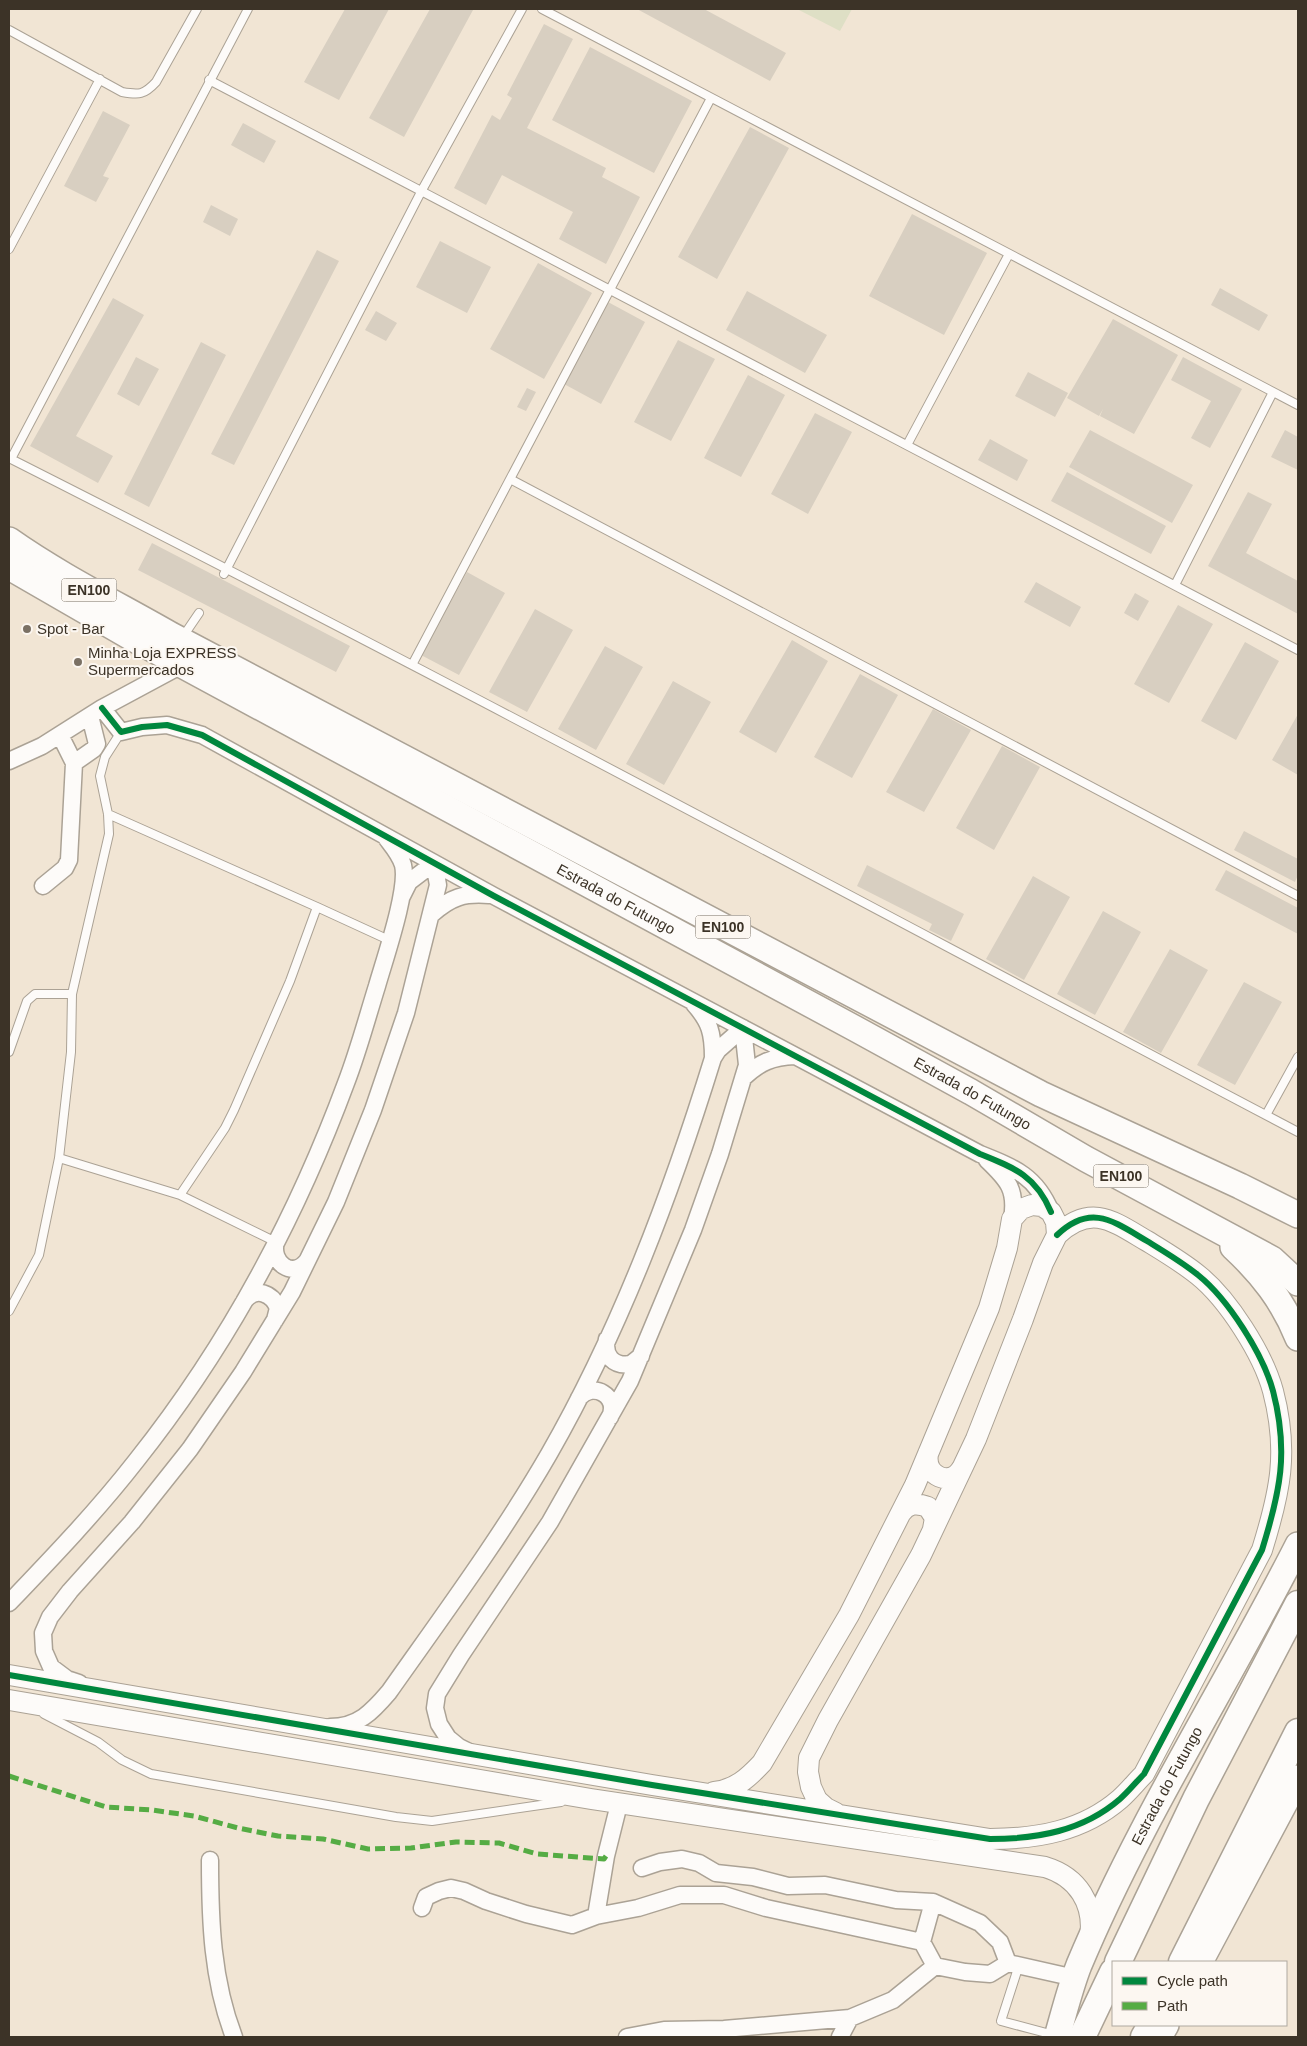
<svg xmlns="http://www.w3.org/2000/svg" width="1307" height="2046" font-family="Helvetica,sans-serif">
<rect width="100%" height="100%" fill="#f1e5d4"/>
<path fill="#dedfc5" d="M797,9H852L840,31Z"/>
<path fill="#d8cfc1" d="M345,9H389L339,100L304,82Z
M430,9H470L473,10L404,137L369,118Z
M637,9H704L786,53L770,81Z
M544,24L573,39L527,128L606,168L602,177L640,197L606,264L559,239L573,212L502,175L486,205L454,188L492,115L500,120L512,98L507,95Z
M590,47L692,101L654,173L552,120Z
M103,111L130,125L103,176L109,178L96,202L64,186Z
M243,123L276,141L264,163L231,145Z
M750,127L789,148L717,279L678,257Z
M211,205L238,219L230,236L203,222Z
M912,214L987,253L944,335L869,296Z
M440,241L491,267L467,313L416,287Z
M317,250L339,261L234,465L211,454Z
M538,263L592,293L544,379L490,349Z
M1220,288L1268,315L1259,331L1211,305Z
M747,291L827,335L805,373L726,330Z
M113,298L144,315L76,436L113,456L98,483L30,446Z
M608,302L645,322L601,404L564,384Z
M376,311L397,323L386,341L365,330Z
M1113,319L1178,355L1134,434L1100,416L1103,409L1099,416L1067,398Z
M678,340L715,359L671,441L634,422Z
M201,342L226,355L149,507L124,494Z
M136,357L159,369L139,406L117,394Z
M1183,357L1242,389L1210,448L1191,438L1211,401L1171,380Z
M1028,372L1068,393L1055,417L1015,396Z
M748,375L785,395L741,477L704,458Z
M527,388L536,392L526,411L517,407Z
M815,413L852,432L808,514L771,494Z
M1090,430L1193,485L1172,523L1069,467Z
M1285,430L1298,437V470L1271,457Z
M990,439L1028,460L1017,481L978,460Z
M1067,472L1166,526L1151,554L1051,501Z
M1248,492L1272,504L1246,553L1298,581V614L1208,566Z
M152,543L350,646L336,672L138,570Z
M467,572L505,593L459,675L421,655Z
M1036,582L1081,607L1070,627L1024,602Z
M1135,593L1149,601L1138,621L1124,613Z
M1178,605L1213,624L1169,703L1134,684Z
M535,609L573,630L527,712L489,692Z
M792,640L828,661L776,753L739,732Z
M1245,642L1279,661L1236,740L1201,721Z
M605,646L643,667L596,750L558,729Z
M860,674L898,695L852,778L814,757Z
M673,681L711,702L664,785L626,764Z
M933,709L971,730L924,812L886,792Z
M1298,714V775L1272,760Z
M1002,746L1040,767L994,850L956,828Z
M1244,831L1298,859V875L1295,882L1234,850Z
M867,865L964,914L951,941L929,930L932,924L857,886Z
M1226,870L1298,908V934L1215,890Z
M1033,876L1070,897L1024,980L986,959Z
M1103,911L1141,932L1095,1015L1057,994Z
M1170,949L1208,970L1161,1053L1123,1032Z
M1244,982L1282,1002L1235,1085L1197,1065Z"/>
<g fill="none" stroke-linecap="round" stroke-linejoin="round">
<g stroke="#aba295" stroke-width="10">
<path id="service" d="M248,9L11,459C443,677 870,907 1298,1132
M542,9L1298,405
M9,30L122,92C139,95 144,95 156,82L197,9
M209,80L1298,650
M9,249L100,79
M907,445L1009,254
M510,479L1298,896
M224,574L422,190L522,9
M1175,585L1273,392
M182,638L199,613
M412,665L711,98
M108,814L317,907
M9,1052L27,1001L35,994H72
M1266,1115L1298,1057
M59,1158L180,1195L225,1128L234,1110L290,981L317,907L391,941
M180,1195L276,1242
M9,1311L39,1255L59,1158L71,1052L72,994L109,834L108,814L100,776L105,757L121,732
M44,1714L98,1742L122,1760L151,1774L396,1817L432,1821L561,1802
M1019,1965L1001,2021L1054,2035"/>
</g>
<g stroke="#aba295" stroke-width="19">
<path id="minor" d="M102,708L121,732L142,727L167,725L202,735L494,896L980,1154C1015,1168 1036,1176 1051,1212
M9,761L42,746L102,708L182,665
M74,763L94,749L97,744L90,716
M43,886L65,868L69,860L74,763L60,735
M402,896L409,882L434,863
M432,914C451,897 464,893 489,895
M694,1004C710,1022 713,1033 713,1058
M743,1078C760,1062 772,1057 795,1056
M987,1160C1008,1180 1017,1190 1012,1219
M276,1242C270,1263 293,1279 307,1261
M245,1300C256,1287 272,1293 278,1308L275,1320
M607,1339C603,1356 614,1367 631,1364L641,1356
M579,1398C593,1381 619,1396 610,1417
M9,1603C53,1557 97,1511 136,1461C226,1348 296,1218 346,1083C358,1052 367,1018 377,986C384,961 409,889 403,865C400,855 394,848 387,839
M79,1683L67,1679L51,1667L44,1651L43,1633L50,1617L70,1591L132,1522L190,1449L243,1372L292,1292L336,1202L373,1110L406,1013L438,885L434,863
M330,1727C358,1727 372,1712 389,1692C444,1614 501,1537 549,1454C620,1330 671,1194 713,1058L718,1050L743,1028
M469,1752L459,1747L448,1738L439,1724L435,1708L437,1694L461,1655L550,1522L630,1381L693,1230L720,1154L747,1065L743,1028
M619,1804L606,1856L596,1916L638,1908L680,1895H724L766,1908L922,1942L935,1966
M210,1860C210,1921 212,1980 234,2037
M642,1868L660,1862L682,1859L699,1863L716,1873L753,1877L788,1886L825,1885L896,1900L933,1902L980,1923L1000,1942L1008,1963
M422,1908L426,1897L439,1891L451,1888L464,1891L486,1901L526,1914L572,1925L596,1916
M922,1942L933,1902
M627,2037L664,2030L724,2029L850,2018L893,2000L935,1966L965,1972L990,1974L1008,1963L1075,1978
M840,2037L850,2018"/>
</g>
<g stroke="#aba295" stroke-width="22">
<path id="tertiary" d="M928,1454C924,1476 951,1488 962,1468
M901,1513C908,1503 917,1503 928,1507L935,1518L933,1529
M9,1675L652,1785L990,1839C1037,1839 1083,1831 1120,1799C1129,1791 1136,1782 1144,1774L1262,1550C1280,1492 1289,1452 1273,1391C1263,1354 1228,1299 1198,1275C1182,1262 1165,1252 1147,1241C1113,1221 1091,1203 1057,1235
M9,1700L591,1799L1045,1867C1078,1877 1095,1904 1090,1938
M714,1792C735,1790 748,1778 762,1763L849,1615L915,1485L989,1308L1007,1248L1012,1219L1021,1209L1032,1205L1042,1206L1051,1212L1056,1222L1057,1235L1043,1263L1023,1319L976,1439L921,1555L828,1720L809,1758L808,1772L811,1787L817,1800L826,1808L836,1813"/>
</g>
<g stroke="#aba295" stroke-width="28">
<g id="primary">
<path d="M9,540C60,576 117,604 171,635L1041,1094L1240,1186L1298,1215"/>
<path id="s1" d="M9,567L132,638L856,1029L971,1092L1086,1159L1272,1259L1298,1283"/>
<path d="M1233,1247C1262,1274 1283,1301 1298,1338"/>
<path d="M1200,1962L1298,1778"/>
<path id="s2" d="M1057,2037C1064,2013 1070,1988 1079,1965C1140,1819 1227,1685 1298,1545"/>
<path d="M1159,2037L1166,2025"/>
</g>
</g>
<g stroke="#aba295" stroke-width="29">
<path id="trunk" d="M1118,1962L1196,1799L1298,1604
M1182,1962L1298,1732
M1082,2037L1113,1972
M1144,2037L1151,2025"/>
</g>
<use href="#service" stroke="#fdfbf9" stroke-width="8"/>
<use href="#minor" stroke="#fdfbf9" stroke-width="16"/>
<use href="#tertiary" stroke="#fdfbf9" stroke-width="20"/>
<use href="#primary" stroke="#fdfbf9" stroke-width="25"/>
<use href="#trunk" stroke="#fdfbf9" stroke-width="26"/>
<path stroke="#55ac44" stroke-width="5" stroke-dasharray="10 5" stroke-linecap="butt" d="M9,1776L106,1807L152,1810L194,1816L238,1828L278,1836L323,1839L368,1849L411,1848L456,1842L499,1843L537,1854L604,1859L606,1856"/>
<g stroke="#fcf7f1" stroke-width="9">
<path id="cycleway" d="M102,708L121,732L142,727L167,725L202,735L494,896L980,1154C1015,1168 1036,1176 1051,1212
M9,1675L652,1785L990,1839C1037,1839 1083,1831 1120,1799C1129,1791 1136,1782 1144,1774L1262,1550C1280,1492 1289,1452 1273,1391C1263,1354 1228,1299 1198,1275C1182,1262 1165,1252 1147,1241C1113,1221 1091,1203 1057,1235"/>
</g>
<use href="#cycleway" stroke="#00873e" stroke-width="6"/>
</g>
<g fill="#7b7164" stroke="#fcf7f1" stroke-width="2">
<circle cx="27" cy="629" r="5"/>
<circle cx="78" cy="662" r="5"/>
</g>
<g text-anchor="middle" stroke-width="4" stroke-linejoin="round" paint-order="stroke">
<g fill="#fcf7f1" stroke="#766e64" stroke-width="1">
<rect x="61.5" y="578.5" width="55" height="23" rx="4"/>
<rect x="695.5" y="915.5" width="55" height="23" rx="4"/>
<rect x="1093.5" y="1164.5" width="55" height="23" rx="4"/>
</g>
<g font-size="14" font-weight="bold" fill="#3c3327">
<text x="89" y="595">EN100</text>
<text x="723" y="932">EN100</text>
<text x="1121" y="1181">EN100</text>
</g>
<g font-size="15" fill="#3c3327" stroke="#fcf7f1" text-anchor="start">
<text x="37" y="634">Spot - Bar</text>
<text x="88" y="658">Minha Loja EXPRESS<tspan x="88" dy="17">Supermercados</tspan></text>
</g>
<g font-size="15" fill="#3c3327" stroke="#fcf7f1">
<text dy="5" stroke="none"><textPath href="#s1" startOffset="692">Estrada do Futungo</textPath></text>
<text dy="5" stroke="none"><textPath href="#s1" startOffset="1098">Estrada do Futungo</textPath></text>
<text dy="5" stroke="none"><textPath href="#s2" startOffset="275">Estrada do Futungo</textPath></text>
</g>
</g>
<rect width="1307" height="2046" fill="none" stroke="#3c3327" stroke-width="20"/>
<rect x="1112" y="1961" width="175" height="65" fill="#fcf7f1" stroke="#afa9a0"/>
<rect x="1122" y="1977" width="25" height="8" fill="#00873e" stroke="#afa9a0"/>
<text x="1157" y="1986" font-size="15" fill="#3c3327">Cycle path</text>
<rect x="1122" y="2002" width="25" height="8" fill="#55ac44" stroke="#afa9a0"/>
<text x="1157" y="2011" font-size="15" fill="#3c3327">Path</text>
</svg>
